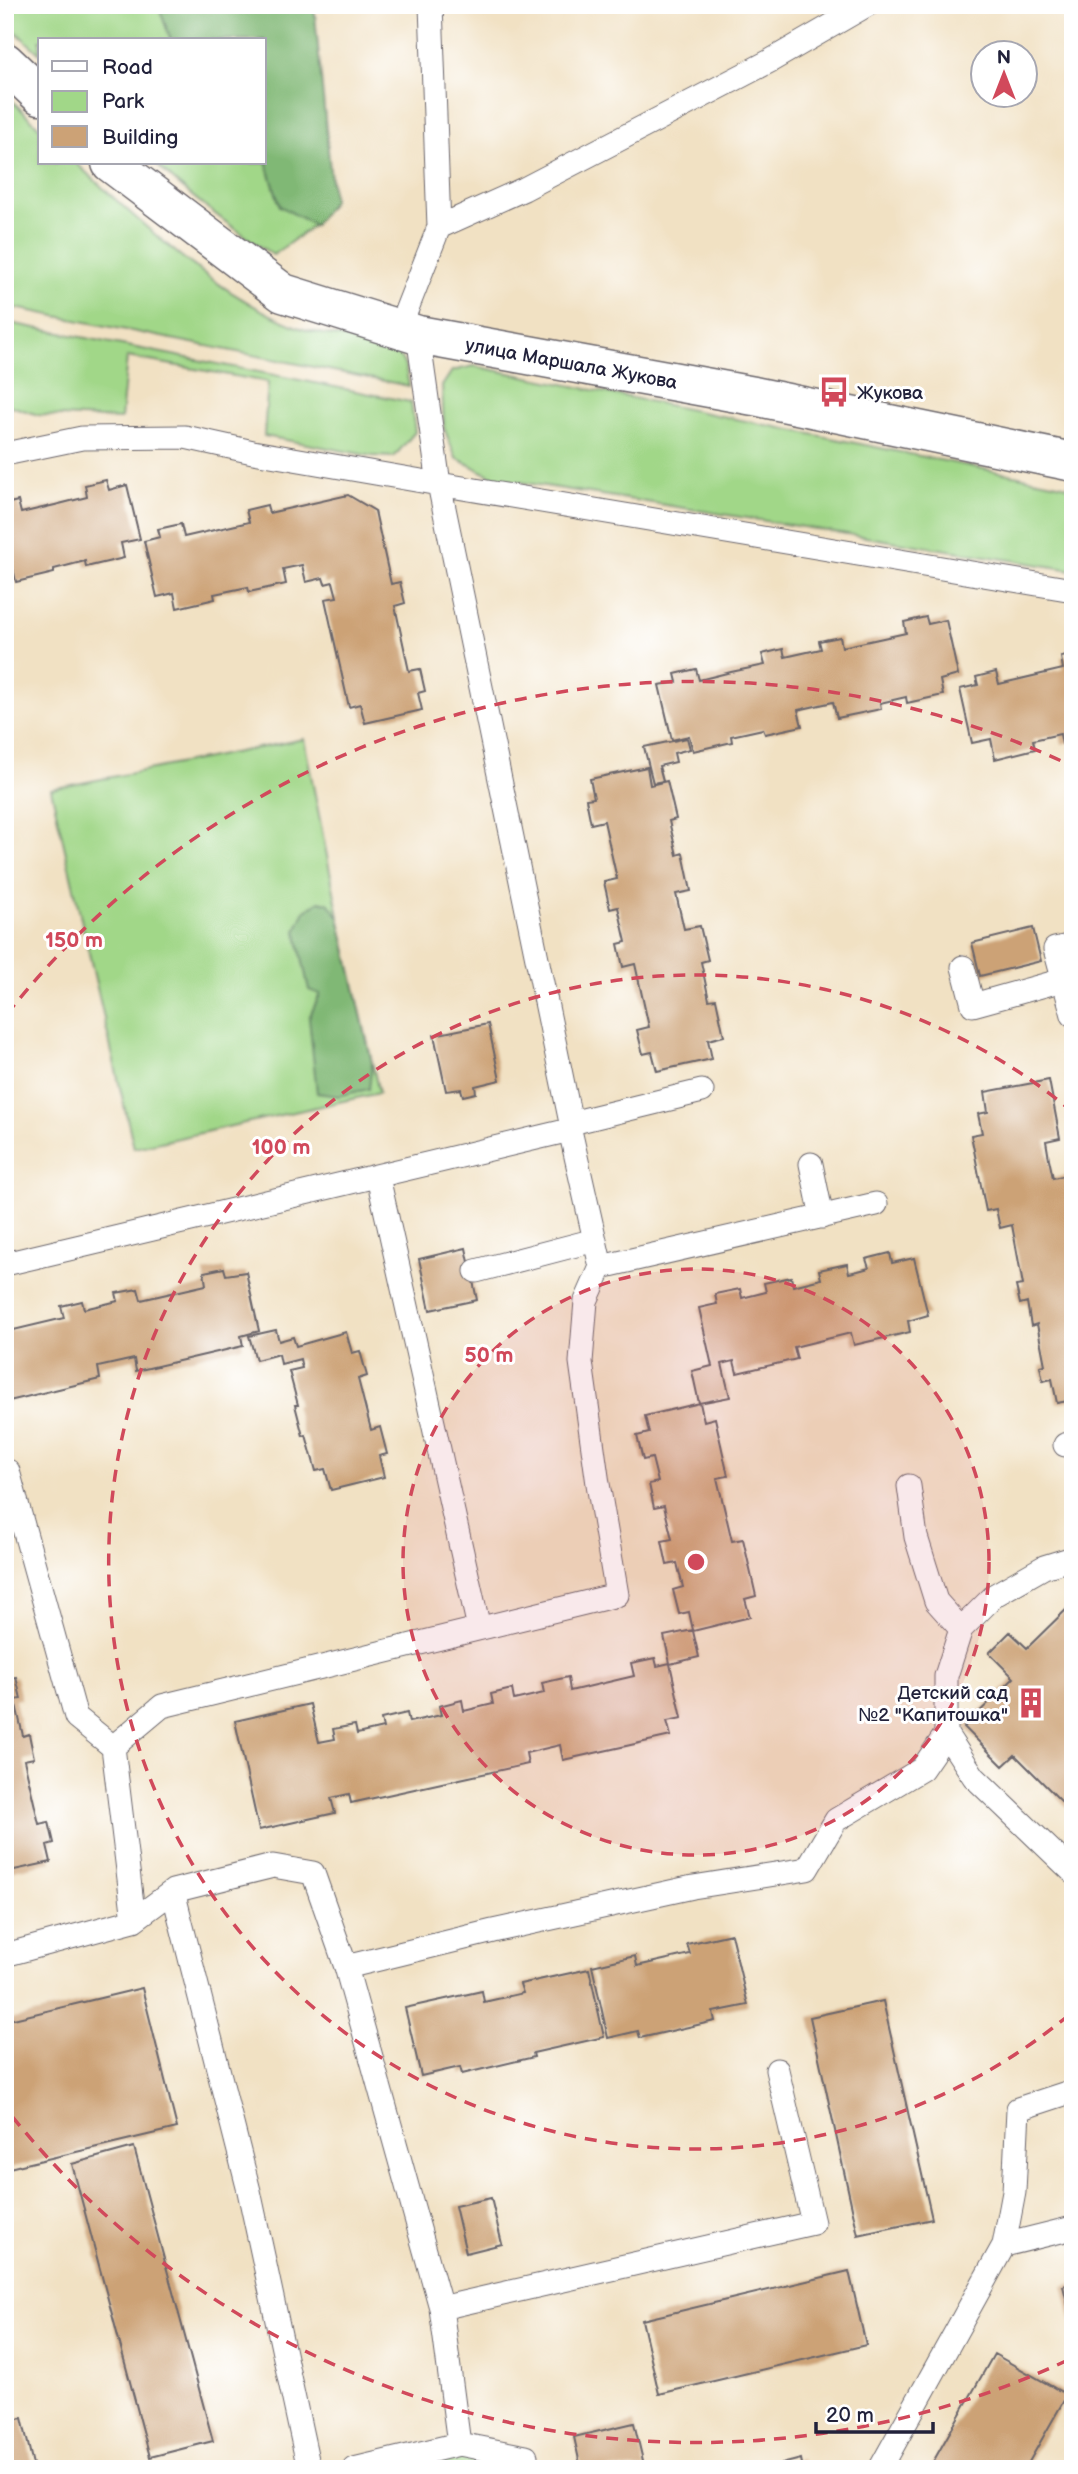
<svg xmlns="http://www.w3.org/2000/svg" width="1078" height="2474" font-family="'Balsamiq Sans',sans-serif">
<rect width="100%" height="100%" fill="#fff"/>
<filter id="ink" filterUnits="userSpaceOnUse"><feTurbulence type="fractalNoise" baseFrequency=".0143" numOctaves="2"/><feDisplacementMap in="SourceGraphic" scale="14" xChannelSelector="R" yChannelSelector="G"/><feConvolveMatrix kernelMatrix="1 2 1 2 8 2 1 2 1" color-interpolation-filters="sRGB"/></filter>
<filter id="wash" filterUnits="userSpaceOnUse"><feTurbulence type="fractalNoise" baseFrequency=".00686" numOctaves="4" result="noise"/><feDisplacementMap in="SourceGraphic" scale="28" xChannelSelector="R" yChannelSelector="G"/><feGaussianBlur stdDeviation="1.57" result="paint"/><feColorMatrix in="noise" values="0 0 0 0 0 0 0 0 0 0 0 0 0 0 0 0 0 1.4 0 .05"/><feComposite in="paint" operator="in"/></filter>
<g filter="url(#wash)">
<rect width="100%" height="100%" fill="#f1e1c3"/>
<path fill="#a1d788" stroke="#627c62" stroke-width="2" d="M5,5H158L171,40H40V54L5,22Z
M5,94L40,128V163H76C143,225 212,292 297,327C321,337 385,340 399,356C406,363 407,376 409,386L5,306Z
M264,154L280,206L314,225L273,255C231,227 191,198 155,163H264Z
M5,322L411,402L415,432L394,457L371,456L264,436L268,382L127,357L121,419L38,415L5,404Z
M474,366L1073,487V570L495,478L456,458L444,428L442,386L452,371Z
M304,739L339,917L379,1093L134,1148L51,789Z
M459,2444L528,2469H354Z"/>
<path fill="#80b874" stroke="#516d58" stroke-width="2" d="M158,5H314L333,201L314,225L280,206L264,154V40H171Z
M319,901L328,903L339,917L372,1063L369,1089L338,1096L317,1093L309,1018L320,994L309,990L296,930L305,911Z"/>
<g id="blocks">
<path fill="#cca276" d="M106,480L109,490L127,485L140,539L121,543L124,558L86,567L85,561L54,569V573L16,582L13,568L5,570V504L18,501L21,513L55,505L87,497L85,485Z
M348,495L375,511L391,584L400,582L405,603L395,606L409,671L420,669L425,691L418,693L422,710L365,723L360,704L349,707L325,599L337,597L333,582L325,584L323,578L306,582L302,565L283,569L286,584L249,592L248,587L214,594L215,599L177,608L174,593L157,597L144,541L160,537L158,529L181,524L184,537L249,522L246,510L267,505L269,513Z
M926,617L928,624L946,620L958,675L940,680L943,695L907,703L906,697L880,703L881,709L837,718L833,702L798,710L802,726L765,734L763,729L731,736L732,742L693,751L689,736L672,740L659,685L677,682L675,674L696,669L699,680L731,672L765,665L762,654L783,649L785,657L821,649L819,641L840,637L842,647L906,633L904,622Z
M1073,655V741L1062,744L1060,734L1033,740L1035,749L995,759L991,739L972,743L960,689L978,685L976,677L996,672L999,684L1063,669L1061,657Z
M687,738L690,749L674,753L676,762L659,766L663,781L653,783L644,747Z
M647,767L650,785L667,781L676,819L669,821L677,855L683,853L691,891L676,894L684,929L700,926L708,960L701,962L709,1000L716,999L724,1036L708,1040L712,1059L657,1071L652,1052L643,1054L637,1030L649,1027L635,964L623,967L618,944L626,942L618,907L610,909L604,882L617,879L604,821L591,824L586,799L594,798L590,779Z
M1033,928L1041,961L980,976L972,943Z
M488,1024L500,1080L475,1086L476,1093L463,1096L461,1089L446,1091L434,1035Z
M1049,1080L1060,1138L1046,1141L1049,1159L1053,1178L1067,1175L1073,1206V1400L1057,1403L1052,1379L1043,1381L1040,1366L1045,1365L1037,1324L1031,1326L1027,1302L1020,1304L1016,1286L1023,1285L1012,1225L1000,1228L996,1209L986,1211L971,1135L982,1133L978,1114L988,1112L985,1092Z
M466,1248L477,1300L430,1310L419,1259Z
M890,1253L892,1263L914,1258L928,1315L908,1321L910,1332L854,1345L851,1333L794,1347L797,1359L737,1373L734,1361L722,1364L730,1397L699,1403L692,1371L712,1366L699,1308L717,1304L715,1294L740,1289L742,1298L766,1292L764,1283L791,1277L793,1286L821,1279L819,1270L847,1264L849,1273L858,1271L869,1268L866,1259Z
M224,1268L226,1275L246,1272L259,1331L241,1336L243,1346L136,1371L134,1359L98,1367L100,1379L5,1402V1332L64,1318L61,1306L82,1301L84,1309L118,1301L116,1293L138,1289L141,1300L206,1285L204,1272Z
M276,1330L279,1341L293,1337L296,1346L346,1332L352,1353L360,1351L367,1376L358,1379L371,1430L380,1427L387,1454L379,1456L384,1477L331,1490L325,1469L316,1471L306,1435L303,1436L295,1405H298L289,1371L302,1368L300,1359L281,1364L279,1354L256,1360L249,1336Z
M700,1403L704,1421L715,1418L728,1476L717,1478L732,1541L743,1539L756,1596L745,1599L750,1617L693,1631L699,1657L670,1664L682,1718L667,1721L671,1736L563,1760L560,1745L526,1753L528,1764L351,1803L349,1794L331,1798L335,1813L259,1830L235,1721L310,1704L319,1742L335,1739L333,1729L355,1725L357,1734L383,1728L381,1719L407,1713L409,1722L441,1715L439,1706L462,1700L464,1711L493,1704L491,1694L512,1689L514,1700L544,1693L542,1683L568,1677L570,1691L634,1676L631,1663L655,1658L657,1666L670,1663L664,1636L693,1630L689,1612L679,1614L673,1590L683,1587L677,1563L667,1565L662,1541L672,1539L664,1506L654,1508L649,1484L658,1482L652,1458L643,1460L637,1436L649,1433L645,1416Z
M1073,1603V1813L1015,1755L1003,1766L964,1727L1014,1678L989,1653L1010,1632L1027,1648Z
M16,1677L21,1699L15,1700L23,1736L29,1734L34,1758L24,1760L39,1824L49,1822L54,1843L47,1845L51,1862L5,1872V1679Z
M731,1934L748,2005L713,2012L715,2021L640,2038L638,2031L608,2038L592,1966L635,1956L637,1966L690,1954L687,1944Z
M589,1969L604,2037L533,2053L534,2057L462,2074L460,2067L421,2076L405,2008L482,1991L484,2002L523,1993L520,1984Z
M142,1988L177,2128L5,2169V2021Z
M883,2001L932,2219L858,2235L810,2017Z
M134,2147L213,2441L150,2457L72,2164Z
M491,2198L502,2244L466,2253L455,2206Z
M849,2271L866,2345L659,2394L642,2320Z
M1073,2283V2322H1072L1063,2286Z
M994,2354L1067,2395L1025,2469H929Z
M22,2418L34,2469H5V2422Z
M634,2423L645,2469H581L574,2437Z
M801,2459L803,2469H766V2468Z"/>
</g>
</g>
<g filter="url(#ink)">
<use href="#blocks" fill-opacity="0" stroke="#6a656b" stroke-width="2"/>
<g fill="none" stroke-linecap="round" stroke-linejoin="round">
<g stroke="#6a656b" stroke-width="25">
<path id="service" d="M439,227L524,189L770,61L867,5
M399,329L439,227L431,5
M5,454L82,438L185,437L253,452L439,484L1073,590
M1073,945L1055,949L1073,1015
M963,967L973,1005L1063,980
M571,1123L702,1091
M811,1164L822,1217
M378,1177L479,1628
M5,1264L570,1130L571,1123L439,484L418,335
M601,1267L876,1204
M476,1271L595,1240
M1065,1445L1073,1443
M8,1471L76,1717L113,1747
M909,1486L916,1537L936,1601L961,1629
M946,1734L974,1777L1073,1872
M173,1891L249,2191L309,2469
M134,1920L113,1747L162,1706L617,1595L598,1484L581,1362L586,1301L601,1267L570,1130
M5,1955L134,1920L173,1891L273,1866L313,1873L346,1967L441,2308L459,2444L526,2457L528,2469
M346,1967L493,1931L693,1887L807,1869L836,1820L922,1769L946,1734V1676L961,1629L995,1595L1044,1567L1073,1558
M1004,2245L1014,2192L1018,2109L1073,2091
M441,2308L813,2223L777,2070
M354,2469L459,2444
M880,2469L1004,2245L1073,2228"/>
</g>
<g stroke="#6a656b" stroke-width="41">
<g id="secondary">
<path d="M5,62L40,95"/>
<path id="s1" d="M111,163L283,293L418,335L754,396L1073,462"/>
</g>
</g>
<use href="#service" stroke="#fff" stroke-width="23"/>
<use href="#secondary" stroke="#fff" stroke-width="38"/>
</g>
</g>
<circle cx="696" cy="1562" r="293" fill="#d1495b" fill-opacity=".12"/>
<g fill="none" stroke="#d1495b" stroke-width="3.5" stroke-dasharray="12 9">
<circle cx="696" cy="1562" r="293"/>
<path d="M1069 2015A587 587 0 1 1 1069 1109"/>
<path d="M1068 2360A880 880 0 0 1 7 2110M7 1014A880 880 0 0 1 1068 764"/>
</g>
<defs>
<g id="bus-bare" transform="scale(2.415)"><path d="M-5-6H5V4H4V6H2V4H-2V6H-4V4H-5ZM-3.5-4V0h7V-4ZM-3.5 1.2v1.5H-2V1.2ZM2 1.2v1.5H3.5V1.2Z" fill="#d1495b" stroke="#fff" stroke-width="2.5" paint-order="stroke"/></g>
<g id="building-bare" transform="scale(2.415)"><path d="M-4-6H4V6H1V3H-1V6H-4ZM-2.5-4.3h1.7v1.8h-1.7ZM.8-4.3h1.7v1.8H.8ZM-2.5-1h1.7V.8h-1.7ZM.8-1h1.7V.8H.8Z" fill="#d1495b" stroke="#fff" stroke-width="2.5" paint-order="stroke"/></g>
</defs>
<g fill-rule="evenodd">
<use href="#bus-bare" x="834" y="392"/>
<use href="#building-bare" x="1031" y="1703"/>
</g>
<g text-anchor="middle" stroke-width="6" stroke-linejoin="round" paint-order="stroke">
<g font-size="19" fill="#22223b" stroke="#fff">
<text dy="7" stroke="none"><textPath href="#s1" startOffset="513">улица Маршала Жукова</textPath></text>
</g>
<g font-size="19" fill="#22223b" stroke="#fff" text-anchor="start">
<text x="857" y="399">Жукова</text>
<text x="1008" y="1699" text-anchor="end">Детский сад<tspan x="1008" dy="22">№2 "Капитошка"</tspan></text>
</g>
</g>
<circle cx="696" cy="1562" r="10" fill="#d1495b" stroke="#fff" stroke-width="3.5"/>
<g font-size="21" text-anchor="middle" font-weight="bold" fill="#d1495b" stroke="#fff" stroke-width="6" stroke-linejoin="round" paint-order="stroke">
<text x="74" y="947">150 m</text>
<text x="281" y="1154">100 m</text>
<text x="489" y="1362">50 m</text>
</g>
<rect width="1078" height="2474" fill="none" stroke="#fff" stroke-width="28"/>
<rect x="38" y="38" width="228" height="126" fill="#ffffff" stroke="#a7a7b1" stroke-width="2"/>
<rect x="52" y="61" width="35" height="10" fill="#ffffff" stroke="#a7a7b1" stroke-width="2"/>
<text x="102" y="74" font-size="21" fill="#22223b">Road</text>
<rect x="52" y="91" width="35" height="21" fill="#a1d788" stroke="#a7a7b1" stroke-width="2"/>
<text x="102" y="108" font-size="21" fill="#22223b">Park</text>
<rect x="52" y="126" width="35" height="21" fill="#cca276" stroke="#a7a7b1" stroke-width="2"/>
<text x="102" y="144" font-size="21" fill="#22223b">Building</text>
<g transform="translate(1004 74)"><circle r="33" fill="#ffffff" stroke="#a7a7b1" stroke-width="2"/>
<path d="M0-5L12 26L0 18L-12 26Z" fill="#d1495b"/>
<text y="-10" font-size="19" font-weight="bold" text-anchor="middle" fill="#22223b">N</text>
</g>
<path d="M816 2422v10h117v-10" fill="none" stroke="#22223b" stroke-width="3.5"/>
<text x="826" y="2422" font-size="21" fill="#22223b" stroke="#ffffff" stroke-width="5" paint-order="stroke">20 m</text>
</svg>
